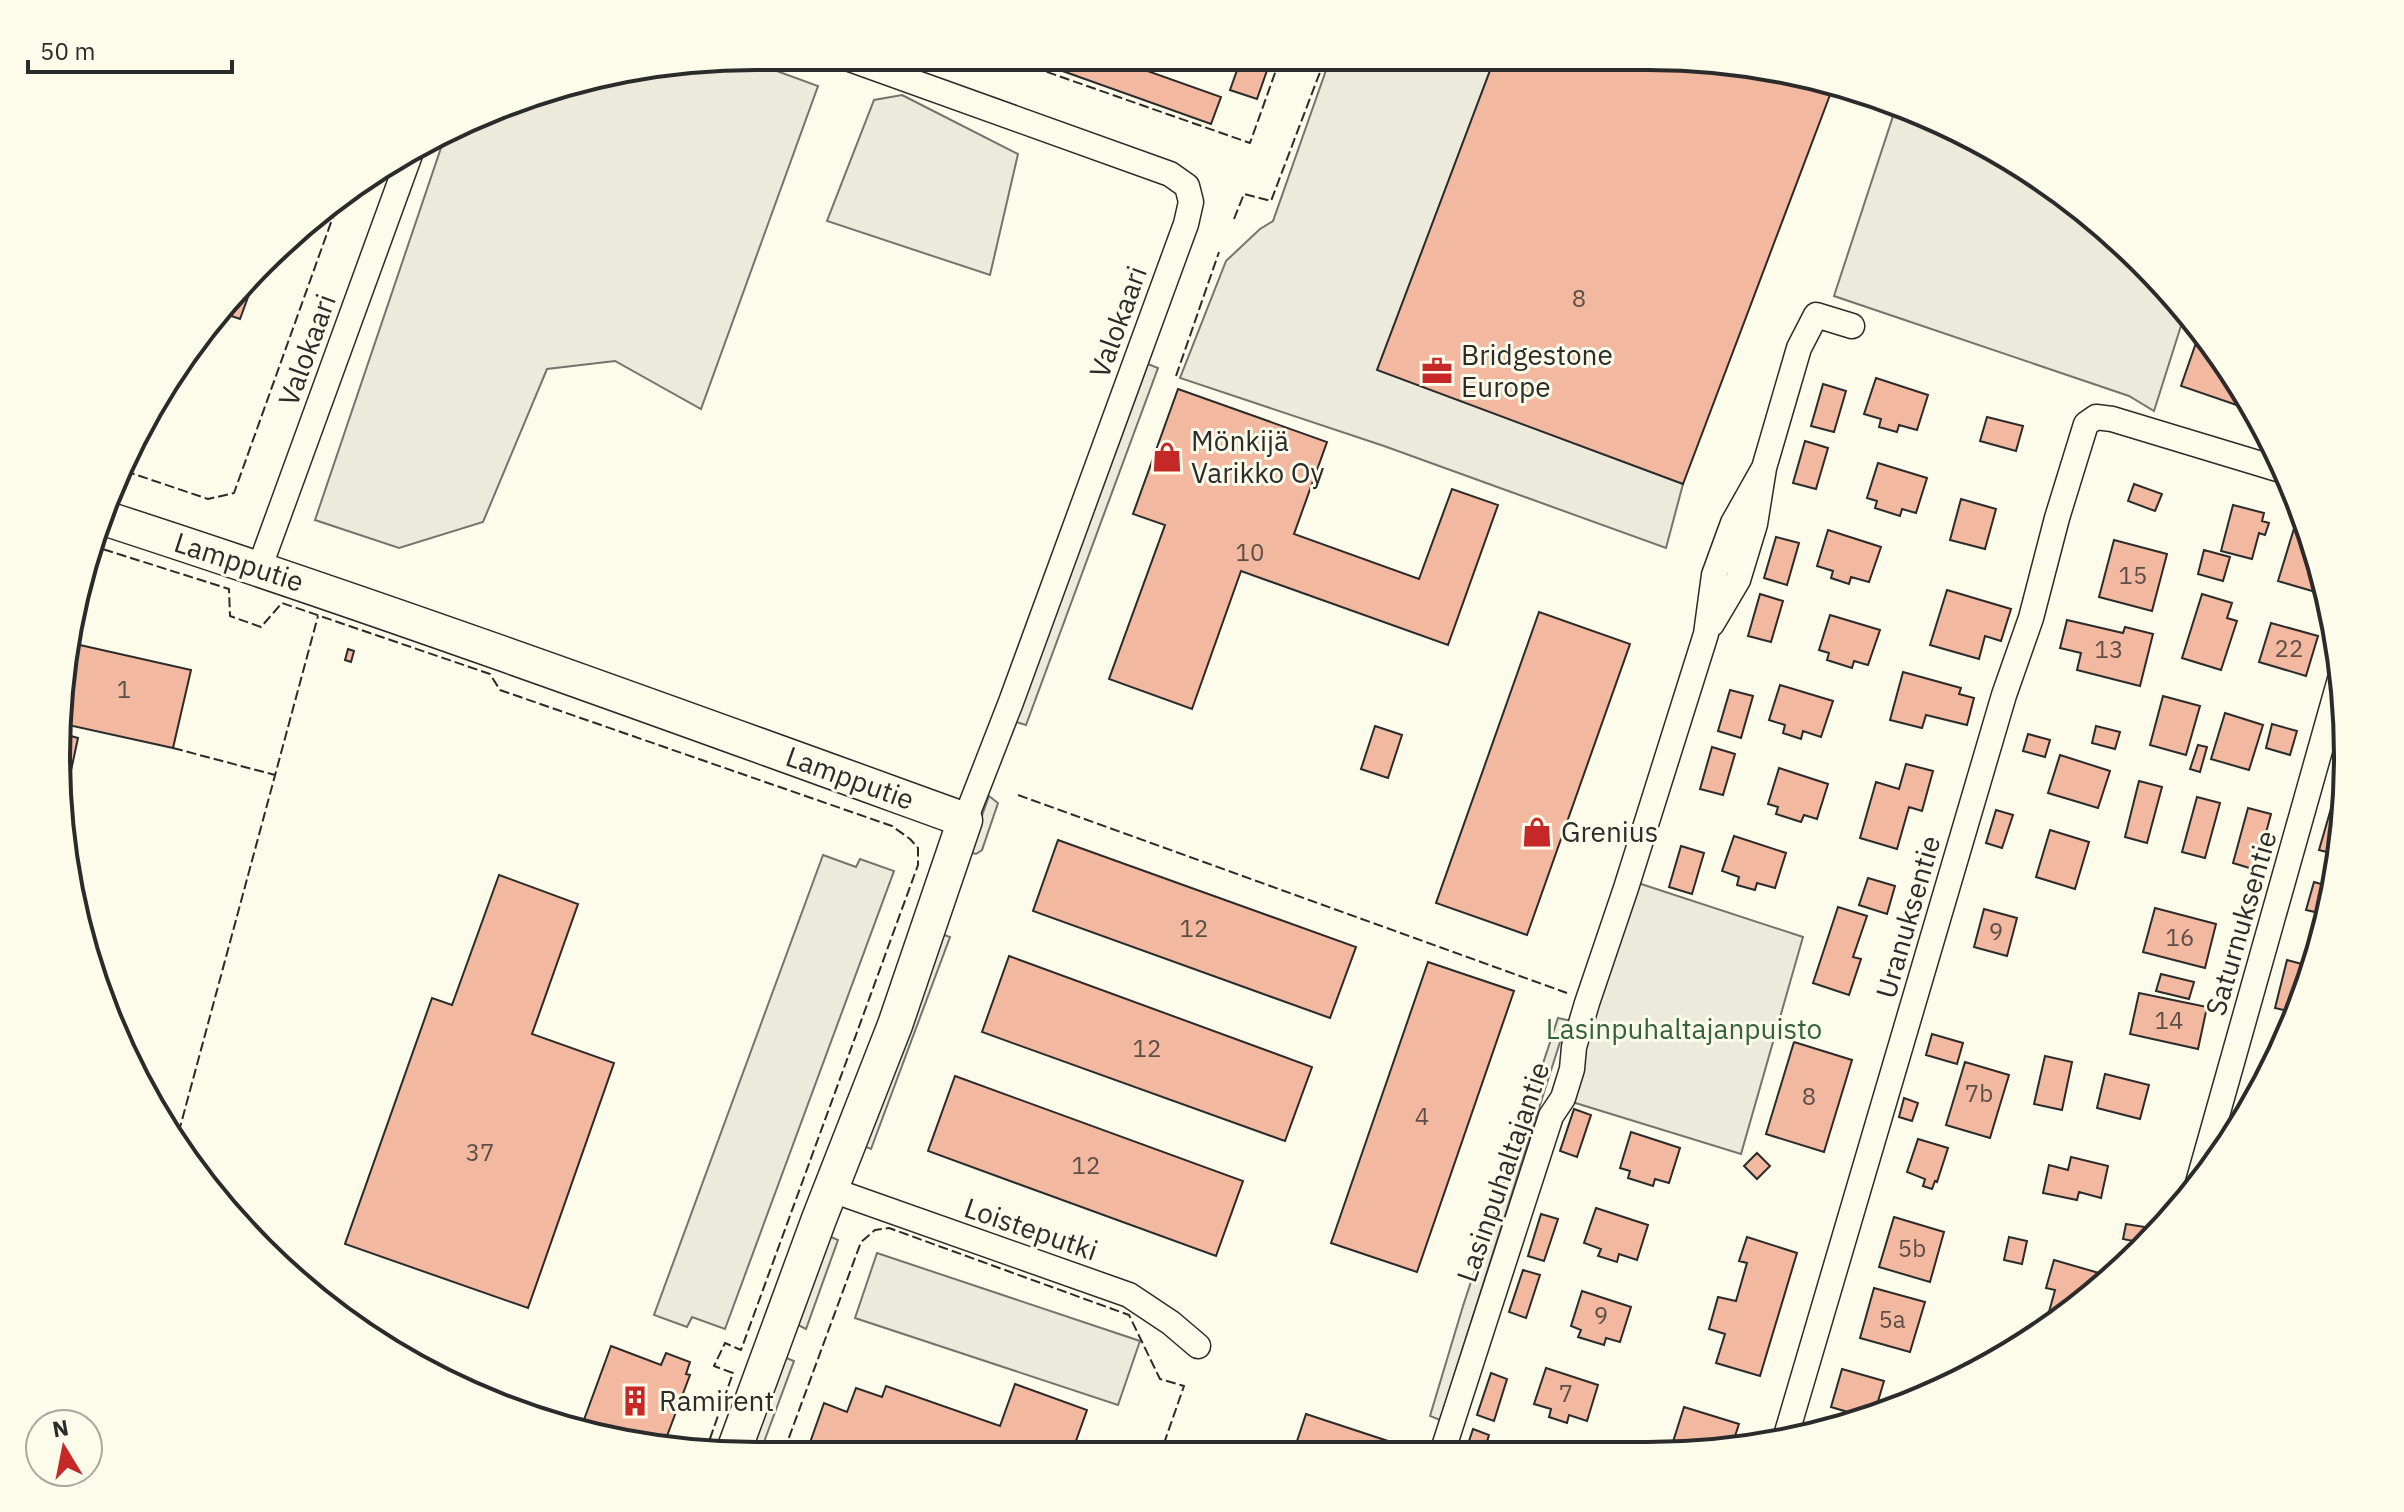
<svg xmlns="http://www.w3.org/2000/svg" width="2404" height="1512" font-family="'IBM Plex Sans',sans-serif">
<rect width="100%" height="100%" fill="#fdfbea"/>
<path fill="#ecebdb" stroke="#74746e" stroke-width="2" d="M741,58L818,86L701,409L615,361L547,369L483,522L399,548L315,520L445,136L531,93Z
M902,95L1018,154L990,275L827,221L874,100Z
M1897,104L1915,109L2074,201L2175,295L2186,310L2154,411L2129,396L1834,296Z
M1148,364L1158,368L1026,725L1016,722Z
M989,796L998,803L982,850L976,854L969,852Z
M1635,882L1803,937L1741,1154L1569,1101Z
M939,933L950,937L871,1149L861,1145Z
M1558,1018L1567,1020L1440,1420L1430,1416L1463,1306Z
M829,1236L838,1240L806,1329L796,1324Z
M784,1357L794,1361L761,1450H750Z"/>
<path fill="#eceadb" stroke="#74746e" stroke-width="2" d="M1330,59L1494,60L1378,370L1683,484L1666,548L1384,446L1180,378L1226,261L1260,229L1273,221Z
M823,855L856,867L860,859L894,871L725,1329L692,1317L687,1327L654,1315Z
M877,1253L1140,1341L1118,1405L855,1318Z"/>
<path fill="#f2b8a0" stroke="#2b2b2b" stroke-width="2" d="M1026,58H1111L1221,97L1211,124Z
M1241,59H1271L1257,99L1230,90Z
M1494,60L1739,62L1833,87L1683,484L1377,370Z
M249,285L252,286L240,319L220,312Z
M2197,340L2210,344L2257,412L2181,386Z
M1876,378L1928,395L1917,430L1899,425L1897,432L1879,427L1881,419L1864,414Z
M1823,384L1846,391L1834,432L1811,426Z
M1178,389L1327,442L1294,534L1419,579L1452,489L1498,505L1448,645L1241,571L1192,709L1109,679L1165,525L1133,514Z
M1987,417L2023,426L2016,451L1980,441Z
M1805,441L1828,448L1816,489L1793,483Z
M1878,463L1927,478L1916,513L1902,509L1900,516L1875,508L1877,501L1867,498Z
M2134,484L2162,494L2155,511L2128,501Z
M1961,499L1996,509L1985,549L1950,540Z
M2233,505L2264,513L2262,521L2269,523L2265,535L2259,533L2252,559L2221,551Z
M2296,522L2309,526L2311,531L2322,581L2319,593L2278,581Z
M1828,530L1881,547L1869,582L1851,577L1849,584L1831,578L1833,571L1817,566Z
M1776,537L1799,543L1787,585L1764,578Z
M2114,540L2167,554L2152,611L2099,597Z
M2204,550L2230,557L2223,581L2198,574Z
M1947,590L2011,609L2001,641L1985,636L1979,659L1930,645Z
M1760,594L1783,601L1771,642L1748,636Z
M2202,594L2232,603L2227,618L2237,621L2221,670L2182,658Z
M1539,612L1630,644L1527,935L1436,903Z
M1830,615L1880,630L1868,665L1854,661L1852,668L1827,660L1829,653L1819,650Z
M2067,620L2123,633L2125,627L2153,634L2140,686L2077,670L2081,653L2060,648Z
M2271,623L2318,636L2306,676L2259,662Z
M71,643L191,670L173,748L59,723L57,711Z
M348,649L354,651L351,662L345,660Z
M1903,672L1961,688L1959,694L1974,698L1967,725L1926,715L1922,728L1890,720Z
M1780,685L1833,701L1821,737L1803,731L1801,739L1783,733L1785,725L1769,720Z
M1730,690L1753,696L1741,738L1718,731Z
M2163,696L2200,706L2186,755L2150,745Z
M2225,713L2263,725L2249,770L2211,759Z
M2272,724L2297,731L2290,755L2266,748Z
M1375,726L1402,735L1388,778L1361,769Z
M2096,726L2120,732L2115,749L2092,743Z
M60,733L78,738L66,794Z
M2028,734L2050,740L2045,757L2023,751Z
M2198,745L2207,747L2200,772L2190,769Z
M1712,747L1735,754L1723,795L1700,789Z
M2060,755L2110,771L2098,808L2048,793Z
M1906,764L1933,771L1922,811L1909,807L1897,849L1860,838L1876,782L1899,789Z
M1779,768L1828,784L1817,819L1804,815L1801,822L1776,814L1778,807L1768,804Z
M2139,781L2162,787L2147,843L2125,837Z
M2197,797L2220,803L2205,858L2182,852Z
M2332,805L2345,809L2338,855L2319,850Z
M2248,808L2271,814L2256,870L2233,863Z
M1996,810L2013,815L2002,848L1986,843Z
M2050,830L2089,842L2075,889L2036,877Z
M1734,836L1786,853L1775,888L1757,883L1755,890L1737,885L1739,877L1722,871Z
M1058,840L1356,947L1330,1018L1033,911Z
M1681,846L1704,853L1692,894L1669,887Z
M499,875L578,904L532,1034L614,1063L528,1308L345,1244L432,998L452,1005Z
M1868,878L1895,886L1887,914L1859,905Z
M2314,882L2332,887L2328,915L2306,910Z
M1838,907L1867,916L1853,957L1861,959L1849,995L1813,983Z
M2155,908L2216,924L2205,968L2143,952Z
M1984,909L2017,918L2007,956L1974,947Z
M1009,956L1312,1067L1285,1141L982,1032Z
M2287,960L2313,967L2296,1013L2275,1008Z
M1428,962L1514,991L1417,1272L1331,1243Z
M2161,974L2194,982L2189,999L2156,991Z
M2139,993L2207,1007L2198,1049L2130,1034Z
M1932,1034L1963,1043L1957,1064L1926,1055Z
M1794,1042L1852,1060L1824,1152L1766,1134Z
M2045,1056L2072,1062L2062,1110L2034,1104Z
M1965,1062L2009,1075L1990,1138L1946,1125Z
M2105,1074L2149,1085L2140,1119L2097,1108Z
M955,1076L1243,1181L1216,1256L928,1151Z
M1904,1098L1918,1103L1912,1121L1899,1117Z
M1574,1109L1591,1115L1577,1157L1560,1151Z
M1631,1132L1680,1148L1669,1183L1655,1179L1653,1186L1628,1178L1630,1171L1620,1168Z
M1918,1139L1948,1148L1937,1182L1935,1181L1932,1189L1923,1186L1925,1179L1907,1172Z
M1757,1153L1770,1166L1757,1179L1744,1166Z
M2071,1157L2108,1166L2101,1198L2079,1192L2077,1200L2043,1193L2049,1165L2068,1170Z
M1596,1208L1648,1225L1637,1260L1619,1254L1617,1262L1598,1256L1601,1249L1584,1243Z
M1541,1214L1558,1219L1544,1261L1528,1256Z
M1894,1217L1944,1232L1930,1282L1879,1267Z
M2126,1224L2151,1228L2150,1235L2143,1243L2123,1239Z
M1747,1237L1797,1253L1760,1376L1716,1363L1725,1334L1709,1329L1718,1297L1736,1301L1747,1263L1739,1261Z
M2009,1237L2027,1241L2022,1264L2004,1260Z
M2054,1260L2099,1273L2093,1293L2074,1311L2044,1330L2055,1290L2046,1288Z
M1523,1270L1540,1275L1526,1318L1509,1312Z
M1874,1288L1925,1302L1910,1352L1860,1338Z
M1582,1291L1631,1307L1620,1342L1606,1338L1604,1345L1578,1337L1581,1330L1571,1326Z
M611,1346L661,1365L666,1353L690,1362L686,1374L690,1375L662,1449L581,1428Z
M1546,1368L1598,1385L1587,1421L1569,1415L1567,1423L1549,1417L1551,1409L1534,1404Z
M1842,1369L1884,1381L1874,1415L1854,1423L1848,1421L1851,1413L1831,1407Z
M1491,1373L1507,1379L1494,1421L1477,1415Z
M1015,1384L1087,1410L1072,1452L807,1451L824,1403L847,1412L856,1388L882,1397L886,1386L1000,1426Z
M1684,1407L1739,1424L1731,1448L1701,1453L1672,1445Z
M1306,1414L1391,1442L1388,1453H1293Z
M1473,1429L1489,1435L1483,1454L1465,1453Z"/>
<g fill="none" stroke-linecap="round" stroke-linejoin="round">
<g stroke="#2b2b2b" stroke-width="27">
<path id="street" d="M844,57L1170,174L1187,186L1191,202L1186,224L1011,702L965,820
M259,569L411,152
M1712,624L1738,580L1755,524L1764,468L1799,348L1816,315L1852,326
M832,1190L1129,1295L1171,1323L1198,1346
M2196,1190L2342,672
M1785,1439L2004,695L2031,618L2057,518L2086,424L2096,417L2112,419L2284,471
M1442,1453L1551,1116L1563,1098L1572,1069L1574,1047L1587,1003L1626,888L1706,634L1714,575L1733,523L1764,468"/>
</g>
<g stroke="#2b2b2b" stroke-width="37">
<path id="secondary" d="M101,517C391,611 678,716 965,820L895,1025L819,1219L734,1450"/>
</g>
<use href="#street" stroke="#fdfbea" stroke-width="24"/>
<use href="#secondary" stroke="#fdfbea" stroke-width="34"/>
<path stroke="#34623c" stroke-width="6" stroke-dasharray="4 6" stroke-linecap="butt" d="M2218,1159L2223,1139"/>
<path stroke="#2b2b2b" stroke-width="2" stroke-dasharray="10 4" stroke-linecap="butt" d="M1007,58L1250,143L1280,59
M1234,219L1244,194L1271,201L1325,59
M1176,376L1219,252
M125,471L208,499L234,493L339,200
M90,545L229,589L230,616L261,627L282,603L490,674L500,690L892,826L910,839L918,848V865L741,1350L725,1343L714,1366L733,1373L706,1450
M173,748L275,775
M1018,795L1567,993
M175,1146L318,616
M784,1451L861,1242L875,1230L889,1228L1129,1315L1160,1379L1184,1386L1161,1452"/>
</g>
<defs>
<g id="office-bare" transform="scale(2.4)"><path d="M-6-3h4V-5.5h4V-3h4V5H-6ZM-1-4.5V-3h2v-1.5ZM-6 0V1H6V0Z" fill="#c62828" stroke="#fdfbea" stroke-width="2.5" paint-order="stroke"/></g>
<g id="shop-bare" transform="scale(2.4)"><path d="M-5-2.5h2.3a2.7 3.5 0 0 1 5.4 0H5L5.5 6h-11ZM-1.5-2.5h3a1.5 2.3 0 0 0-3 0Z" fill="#c62828" stroke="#fdfbea" stroke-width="2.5" paint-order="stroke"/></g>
<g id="building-bare" transform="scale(2.4)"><path d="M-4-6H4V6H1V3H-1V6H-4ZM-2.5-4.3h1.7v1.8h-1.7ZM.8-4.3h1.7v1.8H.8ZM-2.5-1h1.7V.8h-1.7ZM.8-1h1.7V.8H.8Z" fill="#c62828" stroke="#fdfbea" stroke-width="2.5" paint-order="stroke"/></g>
</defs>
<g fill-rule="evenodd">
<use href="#office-bare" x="1437" y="371"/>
<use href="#shop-bare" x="1167" y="457"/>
<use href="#shop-bare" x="1537" y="832"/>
<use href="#building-bare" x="635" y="1401"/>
</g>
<g text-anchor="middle" stroke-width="6" stroke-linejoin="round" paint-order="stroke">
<g font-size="24" fill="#5d4e48">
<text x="1579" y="307">8</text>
<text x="1250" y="561">10</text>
<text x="2133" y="584">15</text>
<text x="2289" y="657">22</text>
<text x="2109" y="658">13</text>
<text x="124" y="698">1</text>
<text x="1194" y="937">12</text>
<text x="1996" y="940">9</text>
<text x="2180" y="946">16</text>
<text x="2169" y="1029">14</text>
<text x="1147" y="1057">12</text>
<text x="1979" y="1102">7b</text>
<text x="1809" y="1105">8</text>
<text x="1422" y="1125">4</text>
<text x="480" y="1161">37</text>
<text x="1086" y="1174">12</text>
<text x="1912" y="1257">5b</text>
<text x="1601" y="1324">9</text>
<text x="1892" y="1328">5a</text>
<text x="1566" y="1402">7</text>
</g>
<g font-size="28" fill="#2b2b2b" stroke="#fdfbea">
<text transform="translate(1118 322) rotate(-70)" y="10">Valokaari</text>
<text transform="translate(307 350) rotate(-70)" y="10">Valokaari</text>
<text transform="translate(239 562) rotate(18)" y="10">Lampputie</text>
<text transform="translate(850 778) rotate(20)" y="10">Lampputie</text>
<text transform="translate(1908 917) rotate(-74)" y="10">Uranuksentie</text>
<text transform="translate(2241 923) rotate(-74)" y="10">Saturnuksentie</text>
<text transform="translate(1503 1172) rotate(-71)" y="10">Lasinpuhaltajantie</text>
<text transform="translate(1031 1229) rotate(19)" y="10">Loisteputki</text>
</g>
<g font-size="28" fill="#2b2b2b" stroke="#fdfbea" text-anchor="start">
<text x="1461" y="365">Bridgestone<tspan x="1461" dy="32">Europe</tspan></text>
<text x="1191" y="451">Mönkijä<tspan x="1191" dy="32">Varikko Oy</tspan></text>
<text x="1561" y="842">Grenius</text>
<text x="659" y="1411">Ramirent</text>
</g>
<g font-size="28" fill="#34623c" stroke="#fdfbea">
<text x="1684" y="1039">Lasinpuhaltajanpuisto</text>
</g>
</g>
<path d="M0 0H2404V1512H0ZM756 70H1648A686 686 0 0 1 2334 756V756A686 686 0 0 1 1648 1442H756A686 686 0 0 1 70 756V756A686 686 0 0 1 756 70Z" fill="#fdfbea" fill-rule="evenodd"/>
<path fill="none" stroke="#2b2b2b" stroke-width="4" d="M756 70H1648A686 686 0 0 1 2334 756V756A686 686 0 0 1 1648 1442H756A686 686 0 0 1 70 756V756A686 686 0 0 1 756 70Z"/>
<g transform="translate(64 1448) rotate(350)"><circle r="38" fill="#fdfbea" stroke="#a9a89e" stroke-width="2"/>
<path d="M0-6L14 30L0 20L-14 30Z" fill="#c62828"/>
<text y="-12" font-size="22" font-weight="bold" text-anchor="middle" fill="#2b2b2b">N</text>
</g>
<path d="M28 60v12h204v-12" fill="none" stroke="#2b2b2b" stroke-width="4"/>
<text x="40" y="60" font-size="24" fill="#2b2b2b" stroke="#fdfbea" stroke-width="6" paint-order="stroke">50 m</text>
</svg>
